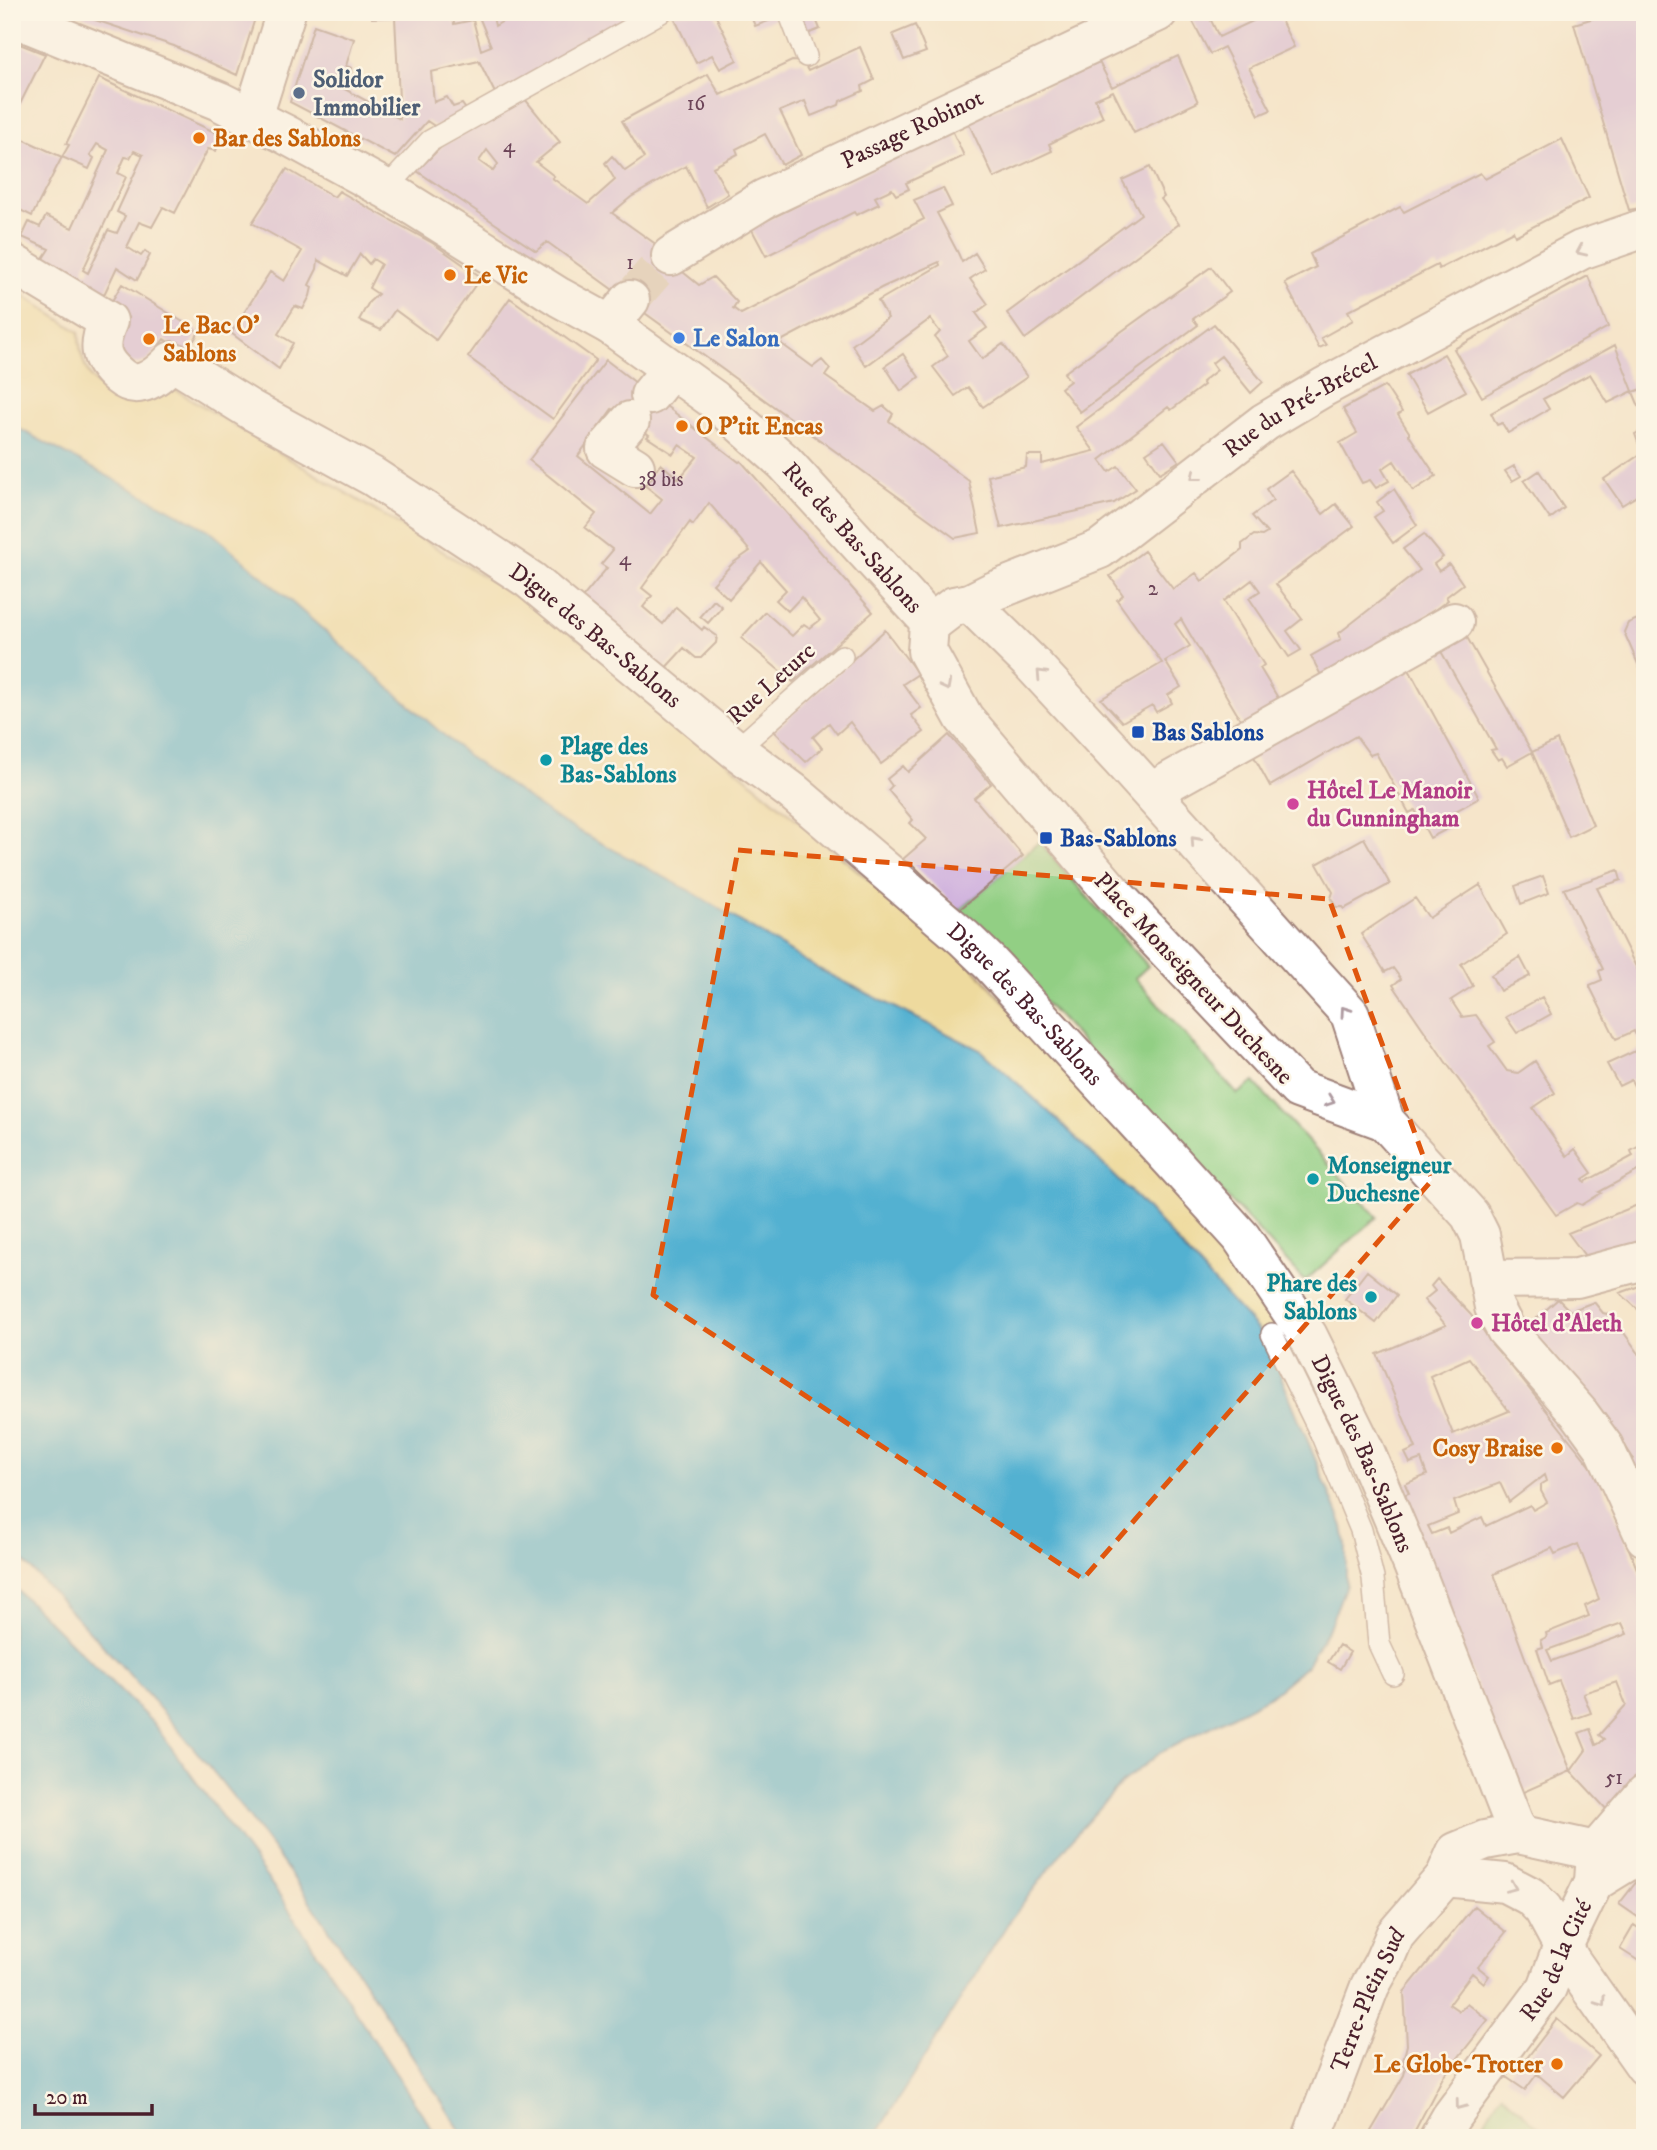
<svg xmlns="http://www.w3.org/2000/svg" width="1657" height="2150" font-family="'IM FELL DW Pica',serif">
<rect width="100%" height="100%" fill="#fcf5e5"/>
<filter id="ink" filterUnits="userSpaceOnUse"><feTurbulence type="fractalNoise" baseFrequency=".0143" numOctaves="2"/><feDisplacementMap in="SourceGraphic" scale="14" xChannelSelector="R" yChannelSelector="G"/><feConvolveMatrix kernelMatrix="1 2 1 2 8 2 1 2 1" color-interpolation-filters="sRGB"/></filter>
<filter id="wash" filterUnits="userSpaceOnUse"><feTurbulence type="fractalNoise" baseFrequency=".00686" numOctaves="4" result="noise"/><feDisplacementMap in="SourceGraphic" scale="28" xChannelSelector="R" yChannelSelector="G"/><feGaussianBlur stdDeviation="1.57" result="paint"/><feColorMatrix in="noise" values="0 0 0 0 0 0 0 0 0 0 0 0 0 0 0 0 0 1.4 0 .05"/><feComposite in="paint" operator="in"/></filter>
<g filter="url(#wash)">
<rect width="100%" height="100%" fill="#f5e5ca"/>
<path fill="#92cf84" stroke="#6e7758" stroke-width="2" d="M1039,842L1148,966L1135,978L1237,1094L1254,1082L1377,1217L1305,1281L959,910Z
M1501,2093L1551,2138H1475Z"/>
<path fill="#eeda9e" stroke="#9c7c64" stroke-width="2" d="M12,288L79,332C79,356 89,394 121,394C137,395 155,389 171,387L521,599L586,644L969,963L1212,1229L1286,1327L1265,1338L12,527Z"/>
<path fill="#53b1d1" stroke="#4e687e" stroke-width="2" d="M12,425L209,530L469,757L560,821L692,892L817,968L982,1051L1061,1123L1139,1200L1265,1338L1343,1526L1346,1544V1585L1330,1625L1306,1666L1270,1696L1158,1754L1122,1783L1076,1834L1010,1920L874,2138H465C391,2023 319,1907 235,1799C166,1711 89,1630 12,1549Z
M12,1585L153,1723L278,1893L438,2138H12Z"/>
<g id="blocks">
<path fill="#d0b2de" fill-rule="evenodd" d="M71,12H257L237,75L174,46Z
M372,12H452L454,24L473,20L481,50L491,46L477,12H492L495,26L518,12H643L496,95L479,61L431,72L434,102L447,97L453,107L462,104L467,111L436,127L427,121L395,157L290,102L314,25L354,39L346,66L352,68L349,78L339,76L337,85L400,119L395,17L372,18Z
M714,12L737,60L720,69L712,55L696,63L672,13Z
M749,12H784L785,15L755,26Z
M796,12H813L820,29L805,35Z
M1204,12H1207L1219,37L1272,12H1277L1294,47L1249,68L1271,110L1259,115L1224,47L1210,54L1191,18Z
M1614,12H1642L1645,23V207L1629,210L1574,24Z
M915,25L926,52L904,60L893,34Z
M12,41L45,54L12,120Z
M860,47L874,80L862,86L863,91L840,101L839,105L811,116L805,101L780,111L801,155L782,165L765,134L736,149L738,154L713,167L728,194L707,207L686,166L631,197L612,213L657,245L678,268L699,285L713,277L737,302L733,308L741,314L924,219L914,200L943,188L952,206L937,213L958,253L962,262L975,253L985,269L970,279L988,304L976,313L987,328L969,341L982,359L1003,344L1027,377L983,407L968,387L955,396L933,367L948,356L935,337L940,332L930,319L866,366L852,345L888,318L878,301L940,265L939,262L883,287L779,342L813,367L822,360L830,369L825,376L875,411L884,406L893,414L889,421L969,481L980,533L955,538L547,242L536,251L417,171L447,141L450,142L525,99L560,142L536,162L554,176L552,178L588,204L615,180L605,163L612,156L625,171L644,158L622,121L708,74L720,95L792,61L803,62L808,71ZM487,150L498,164L493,171L479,161Z
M1178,56L1198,102L1134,133L1113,91L1095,99L1103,117L1049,144L1052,151L994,178L968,122L1099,62L1112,87Z
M99,78L221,135L216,151L208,149L175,213L163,207L152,227L139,222L127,247L141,256L145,251L150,255L137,280L117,267L101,301L40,263L49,249L22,237L29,222L40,227L46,216L72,228L108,150L97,144L90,155L94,158L89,169L62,157L69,145L66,144ZM134,151L143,155L117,212L125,216L117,233L108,230L88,273L83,270L126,177L118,173L125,157L130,158Z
M952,130L964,156L906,183L909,189L896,195L892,189L875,197L879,204L856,215L854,212L766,256L751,228Z
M12,134L62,157L32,216L12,206Z
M1562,139L1589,198L1515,236L1513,231L1439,269L1437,265L1348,311L1353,320L1321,338L1326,345L1319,348L1285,283L1316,267L1310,254L1400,207L1404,212L1480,173L1485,179Z
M1150,167L1164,197L1161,199L1179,224L1025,339L1007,313L1141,214L1122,180Z
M287,169L334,197L339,191L369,208L431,242L481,277L436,340L395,310L381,330L359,320L369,302L378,294L369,288L381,264L373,259L369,264L360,254L347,276L318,260L317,269L309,285L312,287L310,296L303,309L295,306L278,334L293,343L279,369L231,333L270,272L284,281L302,251L252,223Z
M1211,267L1230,292L1193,319L1198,325L1080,412L1061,388L1070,381L1064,373Z
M1588,276L1608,327L1482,397L1454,349Z
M122,284L199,332L186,353L164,339L148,360L139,364L129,362L119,355L116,337L129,318L109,306Z
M510,298L596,360L553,419L468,357Z
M1214,324L1263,382L1251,393L1221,356L1212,363L1217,370L1202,382L1204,385L1171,410L1168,407L1100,460L1109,472L1118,466L1136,489L1114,503L1001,528L988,476L1026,467L1027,455H1042V464L1094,451L1076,427Z
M1615,345L1633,391L1608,403L1590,374L1543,399L1549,409L1508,433L1502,423L1497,425L1491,413Z
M903,354L919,377L901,391L885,366Z
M1444,354L1466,391L1428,412L1406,375Z
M606,360L739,462L741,461L873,612L793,682L741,638L765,612L792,636L804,624L810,628L820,620L801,597L788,611L776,600L786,590L761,562L729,599L713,584L733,563L750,551L709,503L693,525L690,522L642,588L652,596L643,607L663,624L676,607L702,630L704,627L717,636L716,643L701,658H696L684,648L661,673L578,603L607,568L601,564L613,550L585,528L596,514L529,460ZM612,409L649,435L647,437L673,454L679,445L697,457L679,479L661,464L643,484L662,499L650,514L578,456Z
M1385,386L1402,412L1398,415L1409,432V435L1436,476L1413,491L1394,461L1382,469L1389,481L1376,488L1370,480L1362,483L1340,443L1357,433L1343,409Z
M1645,388V421L1633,392Z
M1645,429V491L1622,505L1604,479L1642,453L1635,434Z
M1164,441L1179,461L1160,473L1146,453Z
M1514,466L1521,476L1512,481L1505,471Z
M1291,471L1323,514L1336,504L1354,526L1276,584L1302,619L1287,631L1301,650L1289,657L1249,598L1260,591L1252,580L1224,601L1264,665L1260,668L1284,708L1246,729L1181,619L1175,624L1190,646L1165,661L1181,687L1168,695L1172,703L1156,712L1152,705L1122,722L1101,699L1162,663L1117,600L1123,595L1110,576L1144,551L1173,589L1196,573L1202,581L1242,550V544L1254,535L1262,536L1267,533L1252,516L1273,500L1266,489Z
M1539,471L1564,508L1550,519L1524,481Z
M1394,489L1417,525L1393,543L1374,517L1383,511L1377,502Z
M1424,534L1443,557L1434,564L1439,571L1449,564L1463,584L1446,597L1448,600L1394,640L1326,685L1311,656L1341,639L1339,633L1420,570L1403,549Z
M714,600L722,607L708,623L700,616Z
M1645,616V673L1641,671L1624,632L1628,623Z
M885,630L918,674L903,684L921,708L911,715L924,732L881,764L850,722L837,734L829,723L813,737L822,748L806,762L774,731Z
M1464,632L1532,752L1507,766L1502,758L1498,760L1491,750L1496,749L1438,646Z
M1406,664L1479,798L1443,818L1449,828L1430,838L1415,810L1409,813L1376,753L1370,755L1356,736L1270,786L1252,753Z
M949,735L991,784L974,798L1023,856L959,910L912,864L902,860L926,839L910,823L913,820L888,790L892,786L887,779L903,766L908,772Z
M1557,740L1593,825L1569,837L1532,752Z
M1364,838L1390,884L1344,909L1342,907H1336L1331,898L1333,892L1317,864Z
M1618,870L1621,880L1597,888L1645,985V1097L1641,1099L1631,1080L1619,1086L1607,1064L1642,1048L1634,1031L1616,1039L1590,987V985L1602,980L1599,971L1603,969L1564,889Z
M1543,876L1549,893L1521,904L1515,886Z
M1480,885L1507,934L1461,964L1473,986L1451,1000L1462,1017L1476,1015L1495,1042L1489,1046L1507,1071L1518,1073L1535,1061L1555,1093L1533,1108L1567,1156L1575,1149L1592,1173L1583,1179L1585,1182L1633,1156L1631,1151L1645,1143V1167L1599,1192L1601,1193L1582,1205L1577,1203L1556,1215L1445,1061L1393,985L1401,979L1393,968L1385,972L1361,934L1415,898L1429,918Z
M1520,957L1530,976L1500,991L1491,975Z
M1542,997L1551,1014L1517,1033L1506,1017Z
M1645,1202V1247L1591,1264L1568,1233Z
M1367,1271L1397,1295L1376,1323L1345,1299Z
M1437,1279L1470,1314L1592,1468L1608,1497L1645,1589V1774L1609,1812L1571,1771L1586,1750L1579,1733L1590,1729L1596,1745L1600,1743L1604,1739L1599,1735L1626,1705L1617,1682L1583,1693L1591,1713L1574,1719L1559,1681L1549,1685L1537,1649L1543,1647L1541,1640L1547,1637L1546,1633L1589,1616L1585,1606L1599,1599L1578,1544L1555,1554L1552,1548L1494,1574L1537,1690L1571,1771L1519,1794L1403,1495L1409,1493L1405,1484L1427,1475L1421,1459L1410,1463L1405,1453L1416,1448L1377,1354L1446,1325L1424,1300L1435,1291L1431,1286ZM1469,1358L1509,1411L1453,1434L1430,1376ZM1544,1475L1546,1481L1541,1484V1491L1547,1502L1533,1510L1530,1505L1486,1526L1482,1517L1449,1533L1447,1528L1432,1534L1428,1526L1458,1514L1454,1501L1500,1483L1509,1502ZM1622,1623L1627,1634L1552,1661L1547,1650Z
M1645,1284V1316L1620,1293Z
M1558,1299L1570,1311L1594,1302L1603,1313L1611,1315L1645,1362V1489L1630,1464L1633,1458L1610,1422L1528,1326Z
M1339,1645L1350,1652L1340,1669L1328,1662Z
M1645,1871V1922L1619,1904Z
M1474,1906L1506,1932L1478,1967L1489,1976L1484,1983L1472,1973L1449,2004L1459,2011L1467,2003L1488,2020L1443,2077L1411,2138H1367L1404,2075L1406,2067L1402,2065L1407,2045L1404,1992Z
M1634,1925L1645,1933V1965L1620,1949Z
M1557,2019L1599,2056L1564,2097L1537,2074L1525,2090L1506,2077L1518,2060L1523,2063Z"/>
</g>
</g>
<g filter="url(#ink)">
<use href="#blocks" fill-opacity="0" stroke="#a0827a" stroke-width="2"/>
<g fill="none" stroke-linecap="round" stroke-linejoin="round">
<path stroke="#d3bdaa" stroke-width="38" stroke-dasharray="38 19" stroke-linecap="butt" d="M630,300L664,261L671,256"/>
<g stroke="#a0827a" stroke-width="24">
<path id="lane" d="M789,12L806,56
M386,189L430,141L661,12
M736,750L842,656
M1272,1334L1322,1436L1361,1530L1373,1578L1379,1644L1393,1674"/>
</g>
<g stroke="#a0827a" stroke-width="42">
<g id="street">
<path id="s1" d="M12,17L219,101L283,133L386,189L559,297L610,325L713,399L785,463L931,623"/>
<path d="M253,117L286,12"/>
<path id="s2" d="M671,256L764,199L1158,12"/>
<path id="s3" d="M12,263L108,321C97,346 99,359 119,376C125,381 131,384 139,383C153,381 163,370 172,361L251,410L372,476L530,580L736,750L793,792L964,938L990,963L1162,1150L1241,1237L1308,1336L1364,1449L1413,1565L1518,1834"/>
<path d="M610,325L630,300"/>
<path d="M650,395L671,369"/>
<path d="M630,421L606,449L635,467"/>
<path d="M970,603L1032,664L1122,761L1350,1014L1385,1121L1470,1215L1480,1235L1494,1307L1506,1330L1579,1413L1604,1447L1645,1537"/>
<path d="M1151,792L1454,622"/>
<path id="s4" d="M1385,1121L1298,1089L1112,892L964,718L927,651L929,625L954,606L970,603L992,592L1100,549L1265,422L1324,387L1581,250L1645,228"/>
<path d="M1488,1279L1577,1278L1645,1260"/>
<path d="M1445,1877L1505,1883L1530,1896L1543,1909L1571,1961L1645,2066"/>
<path d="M1594,1882L1625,1863L1645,1837"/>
<path id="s5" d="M1312,2138L1370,1986L1383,1963L1395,1935L1445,1877L1456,1852L1485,1840L1518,1834L1596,1851"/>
<path id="s6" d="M1439,2138L1451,2117L1547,1988L1563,1946L1594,1882L1596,1851L1645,1794"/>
</g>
</g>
<use href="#lane" stroke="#fff" stroke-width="21"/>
<use href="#street" stroke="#fff" stroke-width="38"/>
</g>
<defs><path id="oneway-chevron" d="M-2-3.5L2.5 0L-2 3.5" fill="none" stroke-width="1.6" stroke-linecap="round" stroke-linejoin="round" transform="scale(1.75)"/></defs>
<g stroke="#ae9aa0">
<use href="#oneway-chevron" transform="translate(1581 251) rotate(156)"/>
<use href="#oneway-chevron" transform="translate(1195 476) rotate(142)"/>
<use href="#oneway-chevron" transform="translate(1041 674) rotate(-133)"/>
<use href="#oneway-chevron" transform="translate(946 686) rotate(62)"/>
<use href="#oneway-chevron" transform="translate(1195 841) rotate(-132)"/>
<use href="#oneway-chevron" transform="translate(1345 1011) rotate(-125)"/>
<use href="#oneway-chevron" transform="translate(1330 1101) rotate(20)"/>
<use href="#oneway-chevron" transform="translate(1512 1887) rotate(23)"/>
<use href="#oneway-chevron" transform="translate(1601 2002) rotate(55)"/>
<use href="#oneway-chevron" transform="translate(1460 2105) rotate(127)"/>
</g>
</g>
<path d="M0 0H1657V2150H0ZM738,850L1329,899L1432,1180L1083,1579L653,1295Z" fill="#f5e5ca" fill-opacity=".55" fill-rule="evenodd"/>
<path fill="none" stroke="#e0560e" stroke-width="5" stroke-dasharray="14 9" stroke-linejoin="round" d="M738,850L1329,899L1432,1180L1083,1579L653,1295Z"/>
<circle fill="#5c6f8a" stroke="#fcf5e5" stroke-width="2.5" cx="299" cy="93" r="7"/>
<g fill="#e8710a" stroke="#fcf5e5" stroke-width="2.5">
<circle cx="199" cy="138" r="7"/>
<circle cx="450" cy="275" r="7"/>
<circle cx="149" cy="339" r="7"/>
<circle cx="682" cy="426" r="7"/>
<circle cx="1557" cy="1448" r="7"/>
<circle cx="1557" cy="2064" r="7"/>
</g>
<circle fill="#3f7fe0" stroke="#fcf5e5" stroke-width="2.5" cx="679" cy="338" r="7"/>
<g fill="#1a4fb4" stroke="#fcf5e5" stroke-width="2.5">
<rect x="1131" y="725" width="14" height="14" rx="3.5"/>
<rect x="1039" y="831" width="14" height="14" rx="3.5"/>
</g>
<g fill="#0f9aa8" stroke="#fcf5e5" stroke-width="2.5">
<circle cx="546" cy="760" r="7"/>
<circle cx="1313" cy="1179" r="7"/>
<circle cx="1371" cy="1297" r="7"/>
</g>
<g fill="#d1479c" stroke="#fcf5e5" stroke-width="2.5">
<circle cx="1293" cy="804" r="7"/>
<circle cx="1477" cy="1323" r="7"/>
</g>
<g text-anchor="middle" stroke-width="5" stroke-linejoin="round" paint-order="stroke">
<g font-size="21" fill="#6c4458">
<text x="696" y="110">16</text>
<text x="509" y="152">4</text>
<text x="630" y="269">1</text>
<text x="661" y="486">38 bis</text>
<text x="625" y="565">4</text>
<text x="1153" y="595">2</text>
<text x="1614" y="1784">51</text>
</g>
<g font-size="24" font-weight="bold" fill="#4e5e75" stroke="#fcf5e5" text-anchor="start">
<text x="313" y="87">Solidor<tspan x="313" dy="28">Immobilier</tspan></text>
</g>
<g font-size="24" fill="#4a1f2b" stroke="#fcf5e5">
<text dy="8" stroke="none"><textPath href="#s2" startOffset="273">Passage Robinot</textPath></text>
<text dy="8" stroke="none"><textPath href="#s4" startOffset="1130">Rue du Pré-Brécel</textPath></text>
<text dy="8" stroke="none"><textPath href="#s1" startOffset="998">Rue des Bas-Sablons</textPath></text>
<text dy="8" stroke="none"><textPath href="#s3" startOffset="742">Digue des Bas-Sablons</textPath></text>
<text transform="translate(771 683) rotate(-42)" y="8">Rue Leturc</text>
<text transform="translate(1194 978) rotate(47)" y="8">Place Monseigneur Duchesne</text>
<text dy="8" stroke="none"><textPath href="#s3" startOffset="1309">Digue des Bas-Sablons</textPath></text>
<text dy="8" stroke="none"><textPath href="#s3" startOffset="1876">Digue des Bas-Sablons</textPath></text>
<text dy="8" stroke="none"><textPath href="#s6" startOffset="214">Rue de la Cité</textPath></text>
<text dy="8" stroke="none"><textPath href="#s5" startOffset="149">Terre-Plein Sud</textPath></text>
</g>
<g font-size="24" font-weight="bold" fill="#c56008" stroke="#fcf5e5" text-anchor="start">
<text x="213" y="146">Bar des Sablons</text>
<text x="464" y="283">Le Vic</text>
<text x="163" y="333">Le Bac O'<tspan x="163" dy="28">Sablons</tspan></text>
<text x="696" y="434">O P'tit Encas</text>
<text x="1543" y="1456" text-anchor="end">Cosy Braise</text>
<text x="1543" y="2072" text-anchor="end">Le Globe-Trotter</text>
</g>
<g font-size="24" font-weight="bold" fill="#366cbe" stroke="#fcf5e5" text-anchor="start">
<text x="693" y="346">Le Salon</text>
</g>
<g font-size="24" font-weight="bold" fill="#164399" stroke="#fcf5e5" text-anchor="start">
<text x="1152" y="740">Bas Sablons</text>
<text x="1060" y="846">Bas-Sablons</text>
</g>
<g font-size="24" font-weight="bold" fill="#0d838f" stroke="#fcf5e5" text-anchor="start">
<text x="560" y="754">Plage des<tspan x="560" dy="28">Bas-Sablons</tspan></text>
<text x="1327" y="1173">Monseigneur<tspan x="1327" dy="28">Duchesne</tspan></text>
<text x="1357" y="1291" text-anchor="end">Phare des<tspan x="1357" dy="28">Sablons</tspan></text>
</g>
<g font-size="24" font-weight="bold" fill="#b23c85" stroke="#fcf5e5" text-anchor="start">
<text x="1307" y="798">Hôtel Le Manoir<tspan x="1307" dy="28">du Cunningham</tspan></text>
<text x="1491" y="1331">Hôtel d'Aleth</text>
</g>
</g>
<rect width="1657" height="2150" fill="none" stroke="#fcf5e5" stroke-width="42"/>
<path d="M35 2104v10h117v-10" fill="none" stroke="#4a1f2b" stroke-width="3.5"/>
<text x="46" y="2104" font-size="21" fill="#4a1f2b" stroke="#fcf5e5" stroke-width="5" paint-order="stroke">20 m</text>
</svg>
